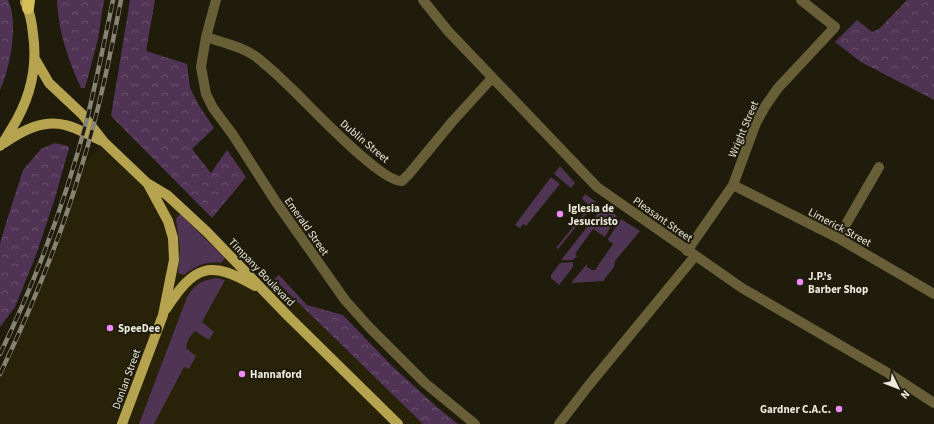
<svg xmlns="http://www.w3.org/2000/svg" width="934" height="424" font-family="'Source Sans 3',sans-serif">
<defs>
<pattern id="forest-crowns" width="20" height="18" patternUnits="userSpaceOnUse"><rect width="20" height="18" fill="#513455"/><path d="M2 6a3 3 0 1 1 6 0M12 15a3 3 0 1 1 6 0" fill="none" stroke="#6a526d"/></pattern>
<pattern id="park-crowns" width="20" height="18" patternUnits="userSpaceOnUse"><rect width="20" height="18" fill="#503454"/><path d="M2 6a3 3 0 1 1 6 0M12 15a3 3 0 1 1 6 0" fill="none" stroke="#69526c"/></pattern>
</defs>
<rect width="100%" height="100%" fill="#201c0b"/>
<path fill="#282209" d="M104,142L264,289L279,275L307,305L438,424H0V374L18,336L53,252L82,166Z"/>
<path fill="#503454" d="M560,166L575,183L571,188L554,174Z
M551,177L560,184L526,226L523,224L520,228L515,225Z
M585,194L596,202L558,249L556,248L590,206L582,199Z
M603,207L617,216C612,222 610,230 605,237L593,229L575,254L577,256L573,260H561Z
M180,214L225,258L221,263C206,261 195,266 184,275L178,273L180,248L176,219Z
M621,219L640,231L615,261L614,267L603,281L571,283L587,264V267L592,270H595L613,244L608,240V239Z
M573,262V267L559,285L551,278V275L560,263Z
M216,278L225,280L202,322L214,332L209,340L195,331C190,336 187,341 186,348L196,356L189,369L184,367L154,424H139L187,297C194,285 202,280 216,278Z"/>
<path fill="url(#forest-crowns)" d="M0,0H8C19,23 10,68 0,90Z
M57,0H104L98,39L85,88H81C68,59 58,31 57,0Z
M130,0H155L146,51L187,64L190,88L198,104L214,128L192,149L211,173L227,150L246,177L212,218L111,116Z
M55,143L68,146L69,148L55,198L36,255L15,307L0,327V244L7,220L23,170L41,149Z
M279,275L307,305L343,315L391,365L438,408L458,424H423L274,279Z"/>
<path fill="url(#park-crowns)" d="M907,0H934V100L861,62L835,42L857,20L872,32L879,29Z"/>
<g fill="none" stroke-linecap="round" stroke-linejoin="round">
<path stroke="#685f39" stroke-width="10" d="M216,0L206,37L201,67L206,94L213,108L233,135L276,202L345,300L369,327L425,383L475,424
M423,0L448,31L597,187L742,288L888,373L934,403
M206,37C224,43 244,47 259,59C270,68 281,78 291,88C309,105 381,183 402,181L409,174L452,122L492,78
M733,185L838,238L934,294
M838,238L879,167
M687,251L733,185L756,123L766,105L778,88L835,27L801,0
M559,424L589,385L695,256"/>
<path stroke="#b6a34f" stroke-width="10" d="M35,59L49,83L82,114L104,142L147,183L167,195L207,232L288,316L398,424
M4,143C22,131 43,119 65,125C76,127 91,136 102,141
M0,146C5,141 8,134 12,128C30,99 38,68 33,34C32,23 30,12 25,2
M166,309C194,266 209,259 255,286
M122,424L163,315L174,260L173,238L168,221L148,184"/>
<path stroke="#d5be56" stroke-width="12" d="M28,8L29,0"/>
<g stroke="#868375" stroke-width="4.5">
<path id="rail" d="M0,354C37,278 67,197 88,115C97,77 105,39 113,0
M0,374C32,307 61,237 82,165C99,111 110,56 121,0"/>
</g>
<use href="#rail" stroke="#201c0b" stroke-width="3" stroke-dasharray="9" stroke-linecap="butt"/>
</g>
<g fill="#ed8cfa" stroke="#201c0b" stroke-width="1.5">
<circle cx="560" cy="214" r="4"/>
<circle cx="800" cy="282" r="4"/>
<circle cx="110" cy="328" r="4"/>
<circle cx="242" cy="374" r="4"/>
<circle cx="839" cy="409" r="4"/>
</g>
<g text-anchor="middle" stroke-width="4" stroke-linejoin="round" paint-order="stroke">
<g font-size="11" fill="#eceadf" stroke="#201c0b">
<text transform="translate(743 129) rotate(-67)" y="4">Wright Street</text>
<text transform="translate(365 141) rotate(40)" y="4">Dublin Street</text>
<text transform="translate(663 219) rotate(35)" y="4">Pleasant Street</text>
<text transform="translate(307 226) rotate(55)" y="4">Emerald Street</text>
<text transform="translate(840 227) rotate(28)" y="4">Limerick Street</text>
<text transform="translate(262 272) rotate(46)" y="4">Timpany Boulevard</text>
<text transform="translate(126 379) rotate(-70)" y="4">Donlan Street</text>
</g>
<g font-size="11" font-weight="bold" fill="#eceadf" stroke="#201c0b" text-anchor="start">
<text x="568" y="212">Iglesia de<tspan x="568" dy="13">Jesucristo</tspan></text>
<text x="808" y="280">J.P.'s<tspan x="808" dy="13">Barber Shop</tspan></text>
<text x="118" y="332">SpeeDee</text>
<text x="250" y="378">Hannaford</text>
<text x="831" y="413" text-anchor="end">Gardner C.A.C.</text>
</g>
</g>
<g transform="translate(898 388) rotate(133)" stroke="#201c0b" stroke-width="3" paint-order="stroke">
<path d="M0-3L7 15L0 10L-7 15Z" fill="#eceadf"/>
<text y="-6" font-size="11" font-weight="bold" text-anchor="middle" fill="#eceadf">N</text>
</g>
</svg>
